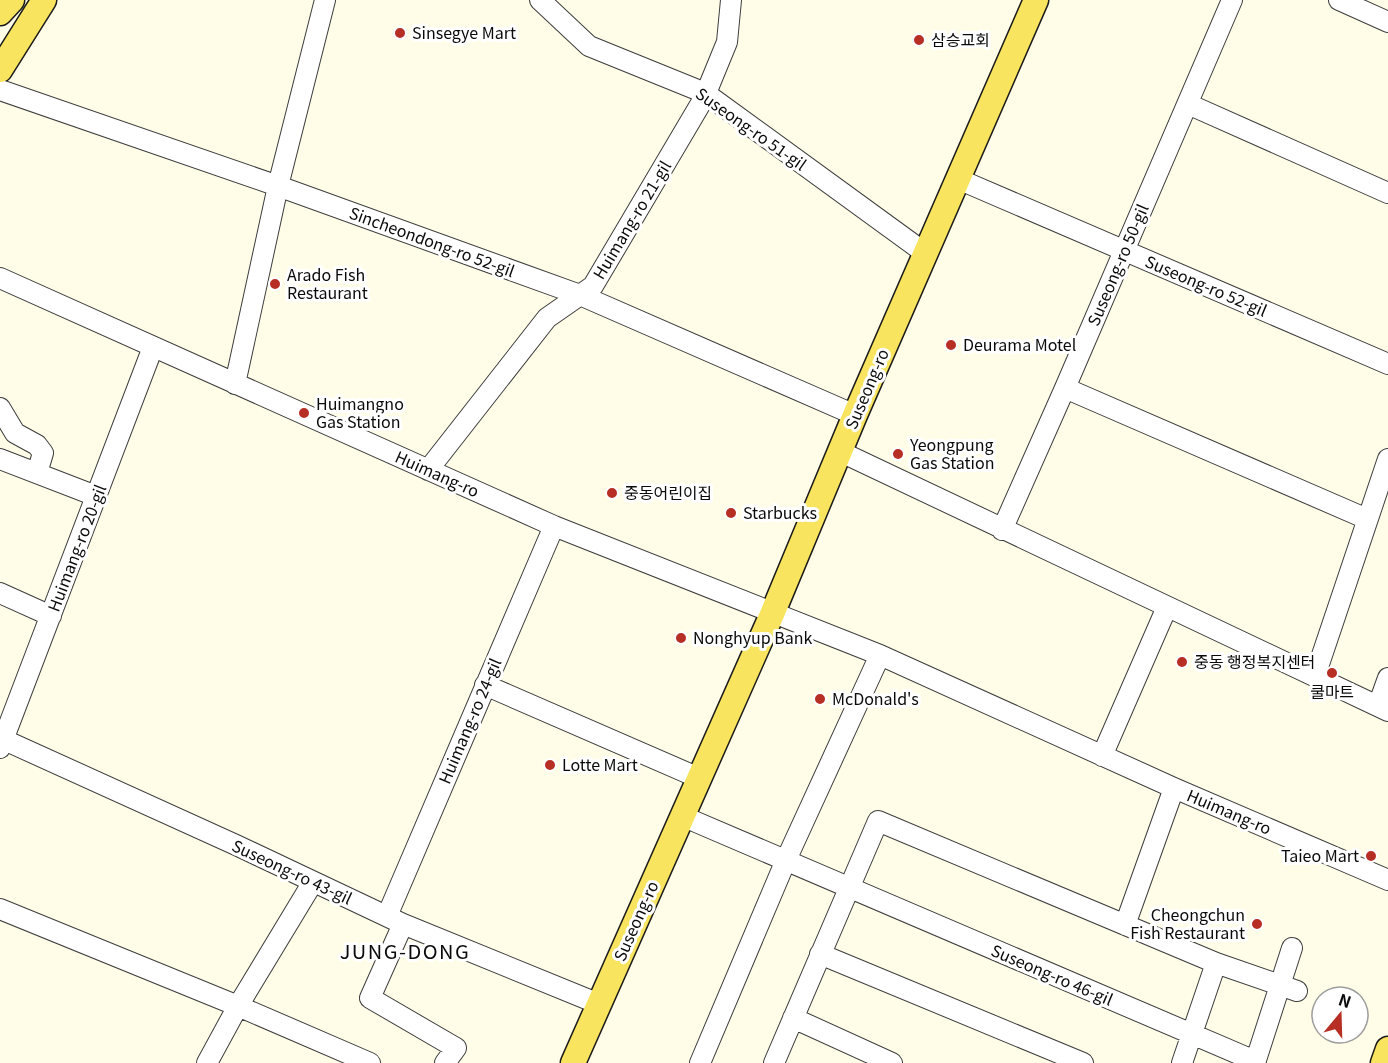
<svg xmlns="http://www.w3.org/2000/svg" width="1388" height="1063" font-family="Georgia,'Noto Sans KR',serif">
<rect width="100%" height="100%" fill="#fffde7"/>
<g fill="none" stroke-linecap="round" stroke-linejoin="round">
<g stroke="#3d3d3d" stroke-width="22">
<path id="minor" d="M540,0L589,46L705,93L925,253
M1339,0L1388,22
M0,90L278,186L580,295L855,415
M1188,104L1388,193
M958,179L1388,364
M0,278L554,526L880,655L1174,788L1388,880
M235,384L278,186L325,0
M1065,388L1367,519
M0,408L15,433L37,445L43,453L37,473
M841,452L1388,711
M0,459L96,496
M428,470L547,318L593,286L704,98L727,42L731,0
M1002,530L1065,388L1232,0
M0,593L51,616
M1315,676L1388,459
M485,685L699,778
M1378,706L1388,678
M0,738L236,845L403,924L599,1004
M0,748L153,347
M1102,756L1167,607
M682,816L1255,1061
M0,909L238,1006L370,1063
M387,916L554,526
M403,924L370,998L456,1048L445,1063
M1125,925L1174,788
M820,954L1083,1063
M1216,963L1297,991
M793,1018L892,1063
M207,1063L238,1006L313,882
M700,1063L786,860L880,655
M774,1063L878,821L1216,963L1182,1063
M1255,1063L1292,948"/>
</g>
<g stroke="#1b1b1b" stroke-width="27">
<path id="major" d="M0,13L12,0
M0,70L44,0
M573,1063L773,612L855,415L1036,0
M1383,1063L1388,1049"/>
</g>
<use href="#minor" stroke="#fff" stroke-width="20"/>
<use href="#major" stroke="#f8e45e" stroke-width="24"/>
</g>
<g fill="#b72e24" stroke="#fff" stroke-width="2">
<circle cx="400" cy="33" r="6"/>
<circle cx="919" cy="40" r="6"/>
<circle cx="275" cy="284" r="6"/>
<circle cx="951" cy="345" r="6"/>
<circle cx="304" cy="413" r="6"/>
<circle cx="898" cy="454" r="6"/>
<circle cx="612" cy="493" r="6"/>
<circle cx="731" cy="513" r="6"/>
<circle cx="681" cy="638" r="6"/>
<circle cx="1182" cy="662" r="6"/>
<circle cx="1332" cy="673" r="6"/>
<circle cx="820" cy="699" r="6"/>
<circle cx="550" cy="765" r="6"/>
<circle cx="1371" cy="856" r="6"/>
<circle cx="1257" cy="924" r="6"/>
</g>
<g text-anchor="middle" stroke-width="6" stroke-linejoin="round" paint-order="stroke">
<g font-size="16" fill="#0a0a0a" stroke="#fff" text-anchor="start">
<text x="412" y="39">Sinsegye Mart</text>
<text x="931" y="46">삼승교회</text>
<text x="287" y="281">Arado Fish<tspan x="287" dy="18">Restaurant</tspan></text>
<text x="963" y="351">Deurama Motel</text>
<text x="316" y="410">Huimangno<tspan x="316" dy="18">Gas Station</tspan></text>
<text x="910" y="451">Yeongpung<tspan x="910" dy="18">Gas Station</tspan></text>
<text x="624" y="499">중동어린이집</text>
<text x="743" y="519">Starbucks</text>
<text x="693" y="644">Nonghyup Bank</text>
<text x="1194" y="668">중동 행정복지센터</text>
<text x="1332" y="698" text-anchor="middle">쿨마트</text>
<text x="832" y="705">McDonald's</text>
<text x="562" y="771">Lotte Mart</text>
<text x="1359" y="862" text-anchor="end">Taieo Mart</text>
<text x="1245" y="921" text-anchor="end">Cheongchun<tspan x="1245" dy="18">Fish Restaurant</tspan></text>
</g>
<g font-size="16" fill="#0a0a0a" stroke="#fff">
<text transform="translate(751 129) rotate(35)" y="6">Suseong-ro 51-gil</text>
<text transform="translate(632 220) rotate(-59)" y="6">Huimang-ro 21-gil</text>
<text transform="translate(432 242) rotate(20)" y="6">Sincheondong-ro 52-gil</text>
<text transform="translate(1118 265) rotate(-67)" y="6">Suseong-ro 50-gil</text>
<text transform="translate(1206 286) rotate(23)" y="6">Suseong-ro 52-gil</text>
<text transform="translate(867 389) rotate(-67)" y="6">Suseong-ro</text>
<text transform="translate(437 474) rotate(24)" y="6">Huimang-ro</text>
<text transform="translate(77 548) rotate(-69)" y="6">Huimang-ro 20-gil</text>
<text transform="translate(470 721) rotate(-67)" y="6">Huimang-ro 24-gil</text>
<text transform="translate(1229 812) rotate(23)" y="6">Huimang-ro</text>
<text transform="translate(292 872) rotate(25)" y="6">Suseong-ro 43-gil</text>
<text transform="translate(636 921) rotate(-66)" y="6">Suseong-ro</text>
<text transform="translate(1052 975) rotate(23)" y="6">Suseong-ro 46-gil</text>
</g>
<g font-size="20" letter-spacing="1.5" fill="#0a0a0a" stroke="#fff">
<text x="405" y="959">JUNG-DONG</text>
</g>
</g>
<g transform="translate(1340 1015) rotate(19)"><circle r="28" fill="#ffffff" stroke="#9d9d9d" stroke-width="1.5"/>
<path d="M0-4.5L10 22L0 15L-10 22Z" fill="#b72e24"/>
<text y="-9" font-size="16" font-weight="bold" text-anchor="middle" fill="#0a0a0a">N</text>
</g>
</svg>
